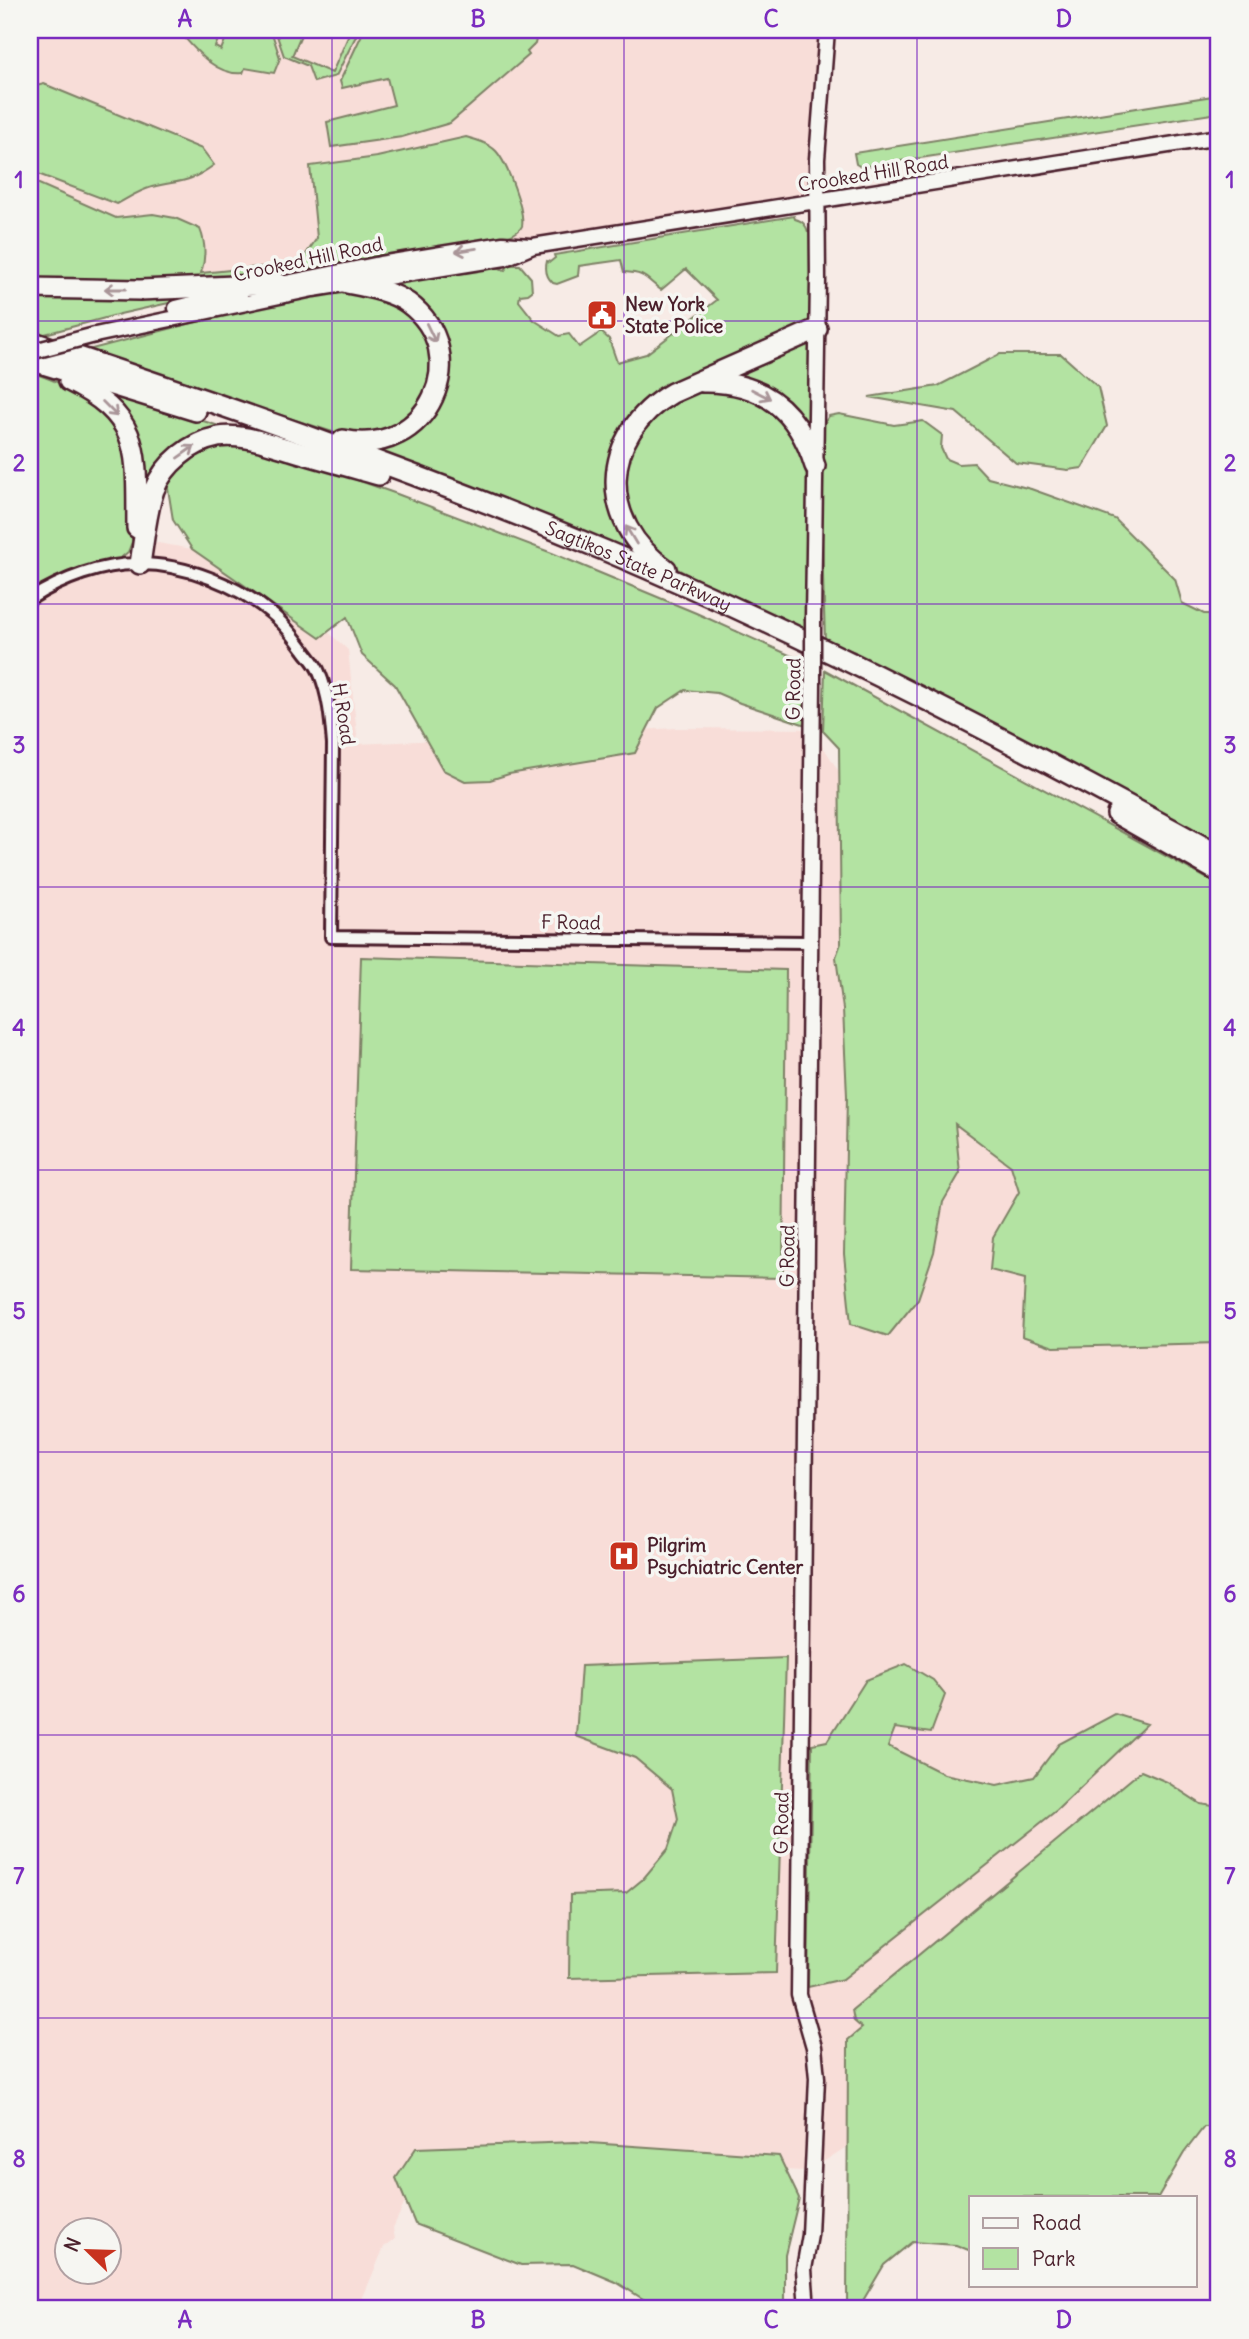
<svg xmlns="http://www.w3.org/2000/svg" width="1249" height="2339" font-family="Delius,sans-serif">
<rect width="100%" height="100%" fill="#f7ebe6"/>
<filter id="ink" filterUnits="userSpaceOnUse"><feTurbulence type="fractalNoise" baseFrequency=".0143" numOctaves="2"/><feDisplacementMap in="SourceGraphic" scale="14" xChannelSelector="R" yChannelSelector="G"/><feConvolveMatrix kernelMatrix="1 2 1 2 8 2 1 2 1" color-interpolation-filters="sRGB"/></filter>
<g filter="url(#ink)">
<path fill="#f8ddd8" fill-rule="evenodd" d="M30,30H825L816,199L363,272L199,284L30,286Z
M117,536L210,552L291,598L348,650L358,744L678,728L812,729L919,898L1219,1205V1907L809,2171L426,2157L393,2228L395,2239L384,2247L358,2309H30V555ZM66,2230H108V2272H66Z"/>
<path fill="#b3e3a2" stroke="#7e8166" stroke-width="2" d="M187,30H222L215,47L221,50L229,30H271L280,58L274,73L245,68L243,73C218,76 198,53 184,37Z
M275,30H303L292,56L332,73L351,30H359L336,76L314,82L308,66L284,56Z
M364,30H538L535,44L527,52L529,55L450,123L402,137L331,147L327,122L394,105L387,78L342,88L340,81Z
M44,84L202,149L214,165C188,184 181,180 152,187C140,190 128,198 117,204L30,171V93L32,87Z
M1219,95V113L861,167L856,164L854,153Z
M466,137C477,140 488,143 496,151C507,163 525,210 522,226C520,231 514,234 509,236L261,276L194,281H30V180L116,218L153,214L175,218L200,229C206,244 206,258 201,273L289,264L304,257L317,238L310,166L377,157Z
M794,216L795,219C803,221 806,225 808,232H811L810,320L806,326L649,402L613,465L642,557L361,446L416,432L446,353L380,284L494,266L505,270L509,265H520L531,278L532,291L528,294L520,295L519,301L534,320L559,336L569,334L579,347L601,332L609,339L617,362L646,354L717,300L686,269L661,290C645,278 646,273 624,272L621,260L579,266L578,276L557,284L553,283C546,277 545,269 547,261L550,262L555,258L554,255Z
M328,292C357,292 392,294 415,315C444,342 440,401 407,424C387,437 367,436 345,436L30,334V293L204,295L120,314L45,334L88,350L250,308Z
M812,337L811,432L725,376Z
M1000,354H1061L1098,387L1107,426L1082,468L1068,470L1016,463L956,412L869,397L938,386Z
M30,372C76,387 126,411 133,465C136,489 132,517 132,542L128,552L117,561L30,593Z
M96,387L238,432L194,438L146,496L144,469Z
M696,390H738L793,424L810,475L808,635L771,618L746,601L707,585L666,563L641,542L623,497L630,447L658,410Z
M839,414L894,425L923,421L942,435L941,448L946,459L958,464L974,463L988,478L1031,489L1115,519L1175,579L1182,603L1204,614H1219V845L1113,786L854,656L855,652L825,642L821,507L823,425L829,416Z
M213,443L266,448L397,494L552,553L696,613L807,663L806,725L740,703L717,693L685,690L658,708L635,753L509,774L490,780L465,781L443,770L395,685L362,655L347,617L320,638L192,549L173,520L166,476Z
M825,670L1219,885V1343L1054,1347L1022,1336L1025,1279L990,1270L993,1237L1019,1192L1011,1166L955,1124L960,1173L943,1202L934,1252L918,1299L888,1336L851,1324L844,1254L847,1096L843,1009L836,957L841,943L839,748L823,731Z
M361,957L786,970L783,1278L351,1269Z
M786,1658L776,1973L569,1978L570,1895L626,1893L643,1879L668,1849L678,1819L672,1789L635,1758L576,1736L581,1666Z
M906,1664L933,1680L945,1695L931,1733L895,1728L888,1746L944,1774L997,1785L1034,1777L1059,1744L1115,1714L1147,1724L1057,1810L843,1979L808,1987L812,1744L827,1741L866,1680Z
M1141,1771L1167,1782L1201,1804L1219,1807V2127H1204L1184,2153L1158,2197H971V2251L956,2245L912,2242L884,2265L858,2309H847L848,2040L862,2028L854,2021L852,2010Z
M575,2142L779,2156L799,2198L785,2255V2309H659L616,2282L573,2264L521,2265L415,2224L396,2178L416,2148Z"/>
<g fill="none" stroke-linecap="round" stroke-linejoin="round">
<g stroke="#4a1f2b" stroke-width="16">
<path id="street" d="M30,599C61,579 103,563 140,564C185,564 238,585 272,614C285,624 294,637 304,650C309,657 316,664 319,672C329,695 331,720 333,744L331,937L810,942"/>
</g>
<g stroke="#4a1f2b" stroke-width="19">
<path id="secondary" d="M271,286L380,264L503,244L530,246
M176,308L241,292
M95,335L313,289L505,258L533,246L1219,137
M813,619L818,279L817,159L827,30
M807,2309L804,2269L810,2235L817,2078L814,2047L799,1995L813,683"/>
</g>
<g stroke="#4a1f2b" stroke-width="24">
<g id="highway">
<path d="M30,288L140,290L280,284"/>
<path id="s1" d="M30,341C224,405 417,472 606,551C817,640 1019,745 1219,855"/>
<path d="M30,360L196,411"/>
<path d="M69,381C144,418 136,454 137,528"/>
<path d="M703,382C763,381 798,410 815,466"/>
<path d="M343,440C428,459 476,353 408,303C391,291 367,287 347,283"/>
<path d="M140,564C144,540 146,513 154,490C164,464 191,442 218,437C241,433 269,444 291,450C320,459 350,467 379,475"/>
<path d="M666,569C597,523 600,434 672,393L817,329"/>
<path d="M1117,814L1219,872"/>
</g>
</g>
<use href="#street" stroke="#f6f6f2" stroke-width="10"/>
<use href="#secondary" stroke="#f6f6f2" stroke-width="14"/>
<use href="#highway" stroke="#f6f6f2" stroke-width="19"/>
<g stroke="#4a1f2b" stroke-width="19" stroke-linecap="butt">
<path id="secondary-bridge" d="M30,352L95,335
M813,683V619"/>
</g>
<use href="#secondary-bridge" stroke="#f6f6f2" stroke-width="14"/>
</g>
<defs><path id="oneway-shaft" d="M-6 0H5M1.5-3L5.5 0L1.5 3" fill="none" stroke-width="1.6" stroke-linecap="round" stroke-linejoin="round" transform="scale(1.75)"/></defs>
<g stroke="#a99598">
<use href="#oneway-shaft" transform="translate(466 250) rotate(171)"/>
<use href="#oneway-shaft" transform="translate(115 289) rotate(-180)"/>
<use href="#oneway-shaft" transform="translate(431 333) rotate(64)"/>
<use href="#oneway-shaft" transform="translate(761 394) rotate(27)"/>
<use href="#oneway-shaft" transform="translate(110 409) rotate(45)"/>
<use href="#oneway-shaft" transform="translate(186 452) rotate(-35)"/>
<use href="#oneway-shaft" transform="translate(631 535) rotate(-121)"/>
</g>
</g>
<path fill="none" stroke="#7b2cbf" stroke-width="2" stroke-opacity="0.55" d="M332,30V2309M624,30V2309M917,30V2309M30,321H1219M30,604H1219M30,887H1219M30,1170H1219M30,1452H1219M30,1735H1219M30,2018H1219"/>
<defs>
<g id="civic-square" transform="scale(1.575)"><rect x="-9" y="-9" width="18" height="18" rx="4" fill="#c8321e" stroke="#f6f6f2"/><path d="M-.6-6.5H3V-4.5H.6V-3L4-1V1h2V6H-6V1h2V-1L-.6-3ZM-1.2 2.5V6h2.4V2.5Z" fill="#fff"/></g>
<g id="hospital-square" transform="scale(1.575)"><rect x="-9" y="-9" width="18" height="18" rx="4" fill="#c8321e" stroke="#f6f6f2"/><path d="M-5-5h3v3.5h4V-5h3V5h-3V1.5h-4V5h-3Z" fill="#fff"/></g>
</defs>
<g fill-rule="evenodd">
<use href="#civic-square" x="602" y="315"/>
<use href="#hospital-square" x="624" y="1556"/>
</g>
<g text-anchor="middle" stroke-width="7" stroke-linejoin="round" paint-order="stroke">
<g font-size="19" fill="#4a1f2b" stroke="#f6f6f2">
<text transform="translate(873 173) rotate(-9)" y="7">Crooked Hill Road</text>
<text transform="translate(308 259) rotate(-12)" y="7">Crooked Hill Road</text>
<text dy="7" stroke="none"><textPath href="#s1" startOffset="649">Sagtikos State Parkway</textPath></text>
<text transform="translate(793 689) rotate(-89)" y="7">G Road</text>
<text transform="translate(344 714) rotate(81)" y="7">H Road</text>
<text transform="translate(571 922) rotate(1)" y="7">F Road</text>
<text transform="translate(787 1256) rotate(-89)" y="7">G Road</text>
<text transform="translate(781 1823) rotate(-89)" y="7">G Road</text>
</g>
<g font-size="19" font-weight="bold" fill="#4a1f2b" stroke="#f6f6f2" text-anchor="start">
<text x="625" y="311">New York<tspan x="625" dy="22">State Police</tspan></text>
<text x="647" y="1552">Pilgrim<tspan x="647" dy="22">Psychiatric Center</tspan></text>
</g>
</g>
<rect width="1249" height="2339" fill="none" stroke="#f6f6f2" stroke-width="77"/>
<rect x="969" y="2196" width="228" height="91" fill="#f6f6f2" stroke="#b1a0a2" stroke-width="2"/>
<rect x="983" y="2218" width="35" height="10" fill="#f6f6f2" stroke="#b1a0a2" stroke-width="2"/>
<text x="1032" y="2230" font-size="21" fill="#4a1f2b">Road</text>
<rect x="983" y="2248" width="35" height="21" fill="#b3e3a2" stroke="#b1a0a2" stroke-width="2"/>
<text x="1032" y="2266" font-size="21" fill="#4a1f2b">Park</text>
<g transform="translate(88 2251) rotate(293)"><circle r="33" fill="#f6f6f2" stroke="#b1a0a2" stroke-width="2"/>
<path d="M0-5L12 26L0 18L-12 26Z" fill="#c8321e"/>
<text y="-10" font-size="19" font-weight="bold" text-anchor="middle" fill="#4a1f2b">N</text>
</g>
<rect x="38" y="38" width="1172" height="2262" fill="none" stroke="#7b2cbf" stroke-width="2.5"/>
<g font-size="23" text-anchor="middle" font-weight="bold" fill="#7b2cbf">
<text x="185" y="27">A</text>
<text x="478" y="27">B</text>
<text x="771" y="27">C</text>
<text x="1064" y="27">D</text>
<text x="19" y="188">1</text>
<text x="1230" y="188">1</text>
<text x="19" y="471">2</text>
<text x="1230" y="471">2</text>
<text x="19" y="753">3</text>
<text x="1230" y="753">3</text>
<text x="19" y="1036">4</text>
<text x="1230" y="1036">4</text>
<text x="19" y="1319">5</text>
<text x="1230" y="1319">5</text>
<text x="19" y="1602">6</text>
<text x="1230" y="1602">6</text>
<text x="19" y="1884">7</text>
<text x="1230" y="1884">7</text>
<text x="19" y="2167">8</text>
<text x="1230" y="2167">8</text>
<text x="185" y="2328">A</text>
<text x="478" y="2328">B</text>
<text x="771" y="2328">C</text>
<text x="1064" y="2328">D</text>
</g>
</svg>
